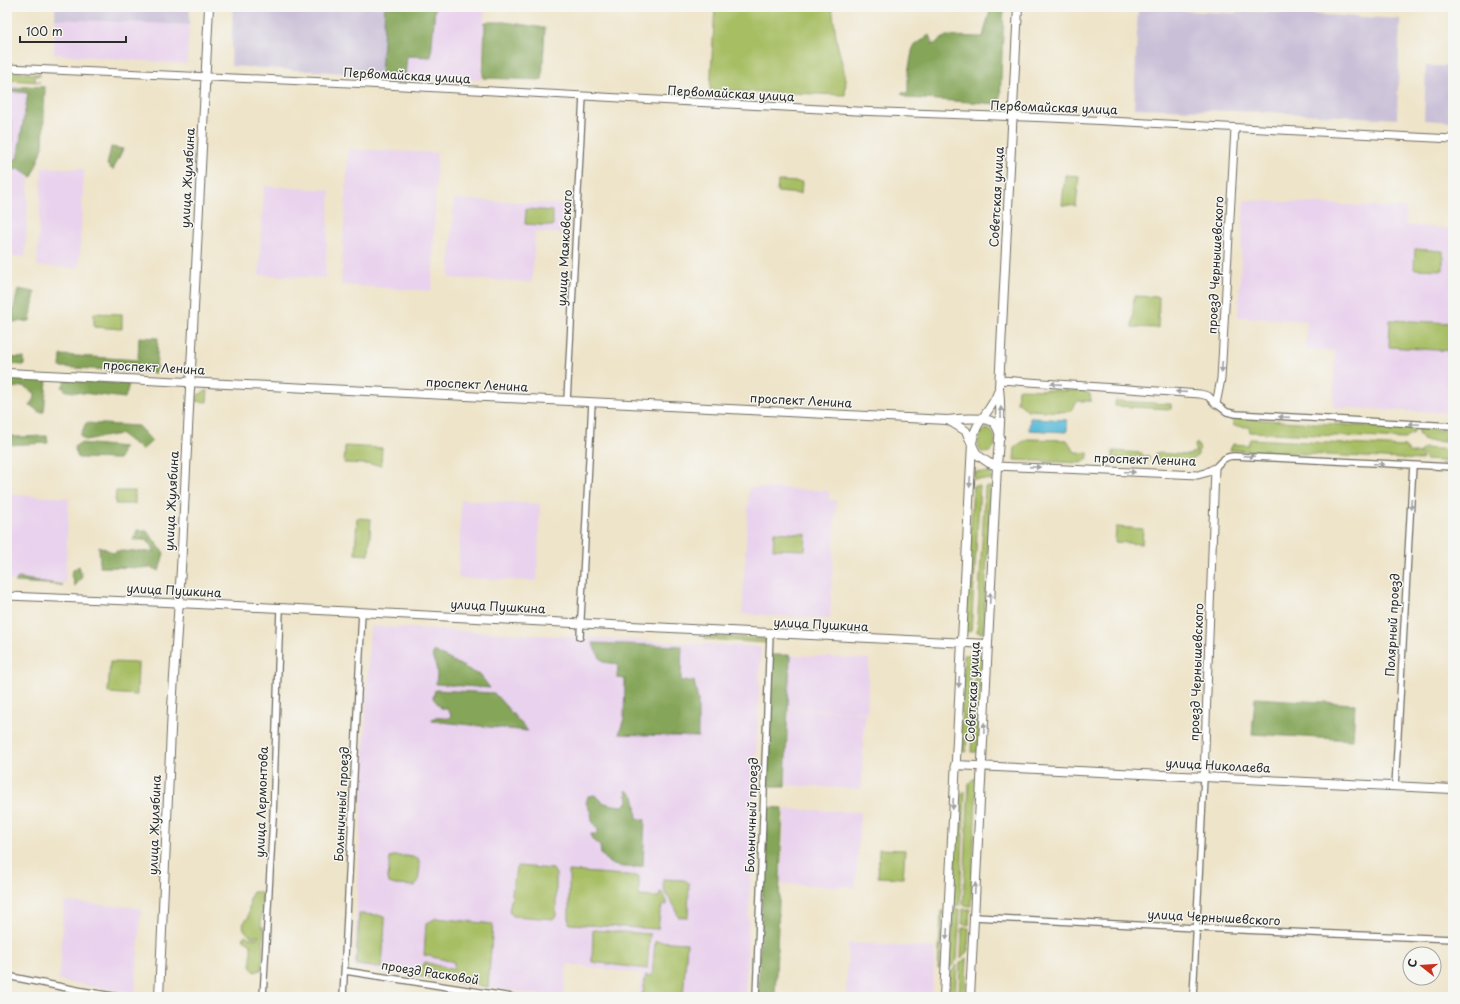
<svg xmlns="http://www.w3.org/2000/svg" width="1460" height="1004" font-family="'Playpen Sans',sans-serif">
<rect width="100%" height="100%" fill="#f6f6f2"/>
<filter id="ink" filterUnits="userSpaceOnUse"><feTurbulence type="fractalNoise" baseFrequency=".025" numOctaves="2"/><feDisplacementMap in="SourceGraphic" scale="8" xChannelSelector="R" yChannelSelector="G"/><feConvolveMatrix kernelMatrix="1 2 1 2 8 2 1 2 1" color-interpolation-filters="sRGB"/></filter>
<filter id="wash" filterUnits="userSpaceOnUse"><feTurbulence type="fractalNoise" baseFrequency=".012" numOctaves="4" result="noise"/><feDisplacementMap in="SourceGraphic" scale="16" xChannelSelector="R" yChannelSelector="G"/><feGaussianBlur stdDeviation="0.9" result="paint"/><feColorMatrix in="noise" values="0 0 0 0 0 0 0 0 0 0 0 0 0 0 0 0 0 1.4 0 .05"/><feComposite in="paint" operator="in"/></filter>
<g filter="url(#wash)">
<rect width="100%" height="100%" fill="#eee4c9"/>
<path fill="#e9d2ed" d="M435,7H485L481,80L405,77L407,56L431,57Z
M55,19L189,25L187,64L54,54Z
M7,85L33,87L25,257L7,256Z
M348,149L437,153L432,291L341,285Z
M42,167L84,169L79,268L37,266Z
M264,186L330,190L325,278L259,275Z
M454,199L570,205L568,234L535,232L532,282L449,278Z
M1244,200L1406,208V225L1453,229V413L1333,407L1335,351L1306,350L1307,321L1238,317Z
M7,483L12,484V495L69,498L65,583L7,580Z
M749,487L829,491V500L836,501L830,619L742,614Z
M461,500L540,504L537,581L458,578Z
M370,626L761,647L745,997H639L642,974L567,964L563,997H554L354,967Z
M790,655L869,659L867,712L788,708Z
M789,709L865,713L861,789L786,785Z
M785,809L860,812L856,887L781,884Z
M64,902L141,908L135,993L59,981Z
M848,943L935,948L932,997H846Z"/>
<path fill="#c9bfd7" d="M55,7H190L189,25L55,19Z
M233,7H385L381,75L231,66Z
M1138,7L1182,8L1183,11L1236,13V11L1270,12L1400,19L1397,119L1267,112L1134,108Z
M1426,66H1453V122L1424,120Z"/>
<path fill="#a7be63" stroke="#697447" d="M715,7H832L837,43L846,79L845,95L710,90Z
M7,72L40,74V76H35V81L40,82L7,80Z
M1065,175L1079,176L1076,206L1062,205Z
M778,181L802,182L801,194L777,192Z
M526,209L553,211V226L525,224Z
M1415,249L1443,251V270L1414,269Z
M1134,296L1159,297L1158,328L1132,327Z
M94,313L122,314V329L94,327Z
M1390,320L1453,323V351L1389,347Z
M1018,389L1083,391L1090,394L1091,401H1078L1069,412L1028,410L1017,402Z
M208,390L207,402L194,401L198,395Z
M1115,401L1171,404V409L1115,406Z
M1232,418L1414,429V433L1409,435L1405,439L1250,432L1249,427L1234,426Z
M986,429C1001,431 996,460 980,451L978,445L980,433Z
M1418,429L1453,431V442L1424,441L1421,436L1418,434Z
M1027,439L1067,440L1075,452L1088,453C1089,458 1086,462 1080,463L1014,460L1015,447Z
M1250,439L1405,447L1410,453H1417L1422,457V460L1230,450L1233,444L1248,445Z
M1197,443L1200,449L1198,451V455L1189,462L1155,460V453L1191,455V453H1195V445Z
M345,446L382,448L381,465L344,463Z
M1424,448L1453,450V462L1425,460V457L1419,453Z
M1113,451L1142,453V456H1149V460L1113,458Z
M977,472L991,473L992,480L974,479V473Z
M973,486H980L971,632L965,631Z
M985,487H991L983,633L977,632Z
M116,491H135V504H115Z
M357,518L371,519L369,555L355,554Z
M1116,527L1143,529L1142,544L1115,542Z
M774,532L806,534L805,550L773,549Z
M707,636L767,639L768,643L705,639Z
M964,655H971L966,752L960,751Z
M976,655L982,656L978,752H971Z
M110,662L138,663L137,695L108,693Z
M973,779H977L971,906L963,905L969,783Z
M965,791L960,905H953L958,798Z
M879,849L905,850L903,878L878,877Z
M392,856H406L418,858L420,867L418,883L415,886L395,885L389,883L388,878L390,858Z
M518,866L553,869L556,874V916L554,919L513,916L509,912L516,868Z
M569,871L639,876V896L659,897L660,892L663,893L667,902V905H663L660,912L658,929L569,924Z
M663,879L684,880L689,883L688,917H678C676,900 662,899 663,879Z
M253,892H261L262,895L261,927H264L262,968L261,970L255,972L251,968V944L242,938L246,935L249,938H257L259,936V934L257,936H251C243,931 240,924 248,918L250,897Z
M953,909H960L957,960L950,968Z
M963,909H970L969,925L962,924Z
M941,911H943L940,969H938Z
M359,914L378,915L384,917L385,922L382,968L356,965Z
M436,918L493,924L488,987L416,976V969H421L425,962L454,970V962L424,955L426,924Z
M962,928H969L968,952L961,958Z
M593,930L650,934L647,969L592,962Z
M655,941L687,943L683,997H642L646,975L652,976Z
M967,958L965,997H959L960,963Z
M957,965L955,997H949L950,973Z"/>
<path fill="#85a559" stroke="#586842" d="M385,7H435L431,57L407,56L405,77L381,75Z
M991,7H1004L1000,104L907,98L901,93H908V72L913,47L929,35L933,45L946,36L983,37Z
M485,22H505L545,28L542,80L483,78Z
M27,86L45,87L43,147L32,177L20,169L7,171V160L17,159L28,93L7,91Z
M7,121H11L12,153L7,151Z
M111,147L123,149L113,170L107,165Z
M18,289L35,292L30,321L14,322L12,317Z
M139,337L158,338L156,373L60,367L61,355L138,360Z
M7,357L24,358V365L7,364Z
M7,379L47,381L44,412H39L30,405L36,394L23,386L7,389Z
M66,380L129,384L125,398L66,391L62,387Z
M86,423L138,426L152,441L142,450L121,434L85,440L80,436Z
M7,434L16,437L47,436L48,443L7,445Z
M80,443L124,447L119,459L78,458L74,447Z
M137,530L147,531L164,553L159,571L152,568L100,567L99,546L114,553L117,551L155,552L147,540H133Z
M79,566L82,577L75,586L71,575L73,570Z
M18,578L63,585L15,582Z
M593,643L682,646L681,681H694L698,700V737L619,734L624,718L625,679L617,678L618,664L603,662L595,650Z
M434,651L481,676L490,688L436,684C436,679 438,672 436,667C435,660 430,659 434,651Z
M771,655H790L785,786H767Z
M435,690L494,693L528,731L432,721V719C438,716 443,719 449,718L451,715L447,709L441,708L433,698Z
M1255,698L1355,704L1353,740L1252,734Z
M626,790L634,796L636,806L637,818L645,820L643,866C635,868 614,868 608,862C605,858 605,857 601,855L600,846L592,839L591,834H598V830L592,821L591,813L586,803L588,796L595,795C602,805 612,805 624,806L628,801Z
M766,807L783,808L775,997H758Z"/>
<path fill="#5abbd8" stroke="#427382" d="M1030,418L1067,420V432L1029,430Z"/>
</g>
<g filter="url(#ink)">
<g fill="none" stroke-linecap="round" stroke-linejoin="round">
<g stroke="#6f6c62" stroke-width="8">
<path id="minor" d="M567,401L583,96
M1216,404L1227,412L1236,414L1453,426
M1215,468C1221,461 1225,456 1234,456L1453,467
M580,637L592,402
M1395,787L1413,465
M974,917L1196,928L1453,939
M345,971L512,997
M7,976L82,991L119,997
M263,997L273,818L280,609
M343,997L362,612
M756,997L770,634
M1193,997L1204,777"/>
</g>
<g stroke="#6f6c62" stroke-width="9">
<path id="tertiary" d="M7,68L349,83L856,111L1051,118L1453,139
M1000,380L1200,394L1208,396L1216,404
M1216,404L1221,379L1235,128
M997,466L1198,475L1205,473L1215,468L1204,777
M7,596L178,603"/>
</g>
<g stroke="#6f6c62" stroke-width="10">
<path id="secondary" d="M7,373L947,420C957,419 984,416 993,422C997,426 999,431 1000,437
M948,420L966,431L975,451L979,456L989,463L997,466
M178,603L987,644
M955,765L1453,789
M159,997L172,708L181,569L209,7
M944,997L972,443C974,422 992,411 998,392
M970,997L997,466C999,439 1002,414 999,388L1018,7"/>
</g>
<use href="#minor" stroke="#fff" stroke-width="5.5"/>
<use href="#tertiary" stroke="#fff" stroke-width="7"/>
<use href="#secondary" stroke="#fff" stroke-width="8"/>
</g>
<defs><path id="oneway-solid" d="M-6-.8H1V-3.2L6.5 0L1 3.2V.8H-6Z"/></defs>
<g fill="#a0a0a0">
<use href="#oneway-solid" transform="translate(1222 367) rotate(93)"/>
<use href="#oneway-solid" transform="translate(1056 384) rotate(-176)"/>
<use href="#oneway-solid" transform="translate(1181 392) rotate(-176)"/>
<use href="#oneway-solid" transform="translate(1001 412) rotate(-91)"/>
<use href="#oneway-solid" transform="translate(1284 417) rotate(-177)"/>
<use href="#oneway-solid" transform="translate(1414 424) rotate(-177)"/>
<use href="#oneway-solid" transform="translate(1249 456) rotate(3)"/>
<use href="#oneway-solid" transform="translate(1379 464) rotate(3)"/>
<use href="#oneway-solid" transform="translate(1035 467) rotate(3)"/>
<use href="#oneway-solid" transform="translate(1130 472) rotate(3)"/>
<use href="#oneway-solid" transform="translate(970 482) rotate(93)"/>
<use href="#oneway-solid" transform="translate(1411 504) rotate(94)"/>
<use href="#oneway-solid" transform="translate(990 598) rotate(-87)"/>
<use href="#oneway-solid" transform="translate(959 682) rotate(93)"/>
<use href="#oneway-solid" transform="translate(984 728) rotate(-88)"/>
<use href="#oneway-solid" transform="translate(953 804) rotate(93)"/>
<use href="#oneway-solid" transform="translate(975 888) rotate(-87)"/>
<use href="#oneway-solid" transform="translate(947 934) rotate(93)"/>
</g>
</g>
<g text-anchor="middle" stroke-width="3" stroke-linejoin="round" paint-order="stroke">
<g font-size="12" fill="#2b2b2b" stroke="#f6f6f2">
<text transform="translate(407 76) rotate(3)" y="4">Первомайская улица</text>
<text transform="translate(731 94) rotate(3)" y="4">Первомайская улица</text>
<text transform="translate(1054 108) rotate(2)" y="4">Первомайская улица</text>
<text transform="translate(188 178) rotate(-87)" y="4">улица Жулябина</text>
<text transform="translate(997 197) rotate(-87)" y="4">Советская улица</text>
<text transform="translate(565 248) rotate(-87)" y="4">улица Маяковского</text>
<text transform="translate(1216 265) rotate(-87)" y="4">проезд Чернышевского</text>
<text transform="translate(154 368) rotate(3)" y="4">проспект Ленина</text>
<text transform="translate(477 385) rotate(3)" y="4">проспект Ленина</text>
<text transform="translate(801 401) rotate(3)" y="4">проспект Ленина</text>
<text transform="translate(1145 460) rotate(2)" y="4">проспект Ленина</text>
<text transform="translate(172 501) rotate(-87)" y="4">улица Жулябина</text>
<text transform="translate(174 591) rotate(3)" y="4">улица Пушкина</text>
<text transform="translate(498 607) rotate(3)" y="4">улица Пушкина</text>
<text transform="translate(821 625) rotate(3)" y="4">улица Пушкина</text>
<text transform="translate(1393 625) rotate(-87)" y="4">Полярный проезд</text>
<text transform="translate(1197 672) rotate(-88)" y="4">проезд Чернышевского</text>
<text transform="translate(973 692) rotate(-87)" y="4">Советская улица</text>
<text transform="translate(1218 766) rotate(3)" y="4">улица Николаева</text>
<text transform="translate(262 802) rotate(-88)" y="4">улица Лермонтова</text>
<text transform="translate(342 804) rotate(-87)" y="4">Больничный проезд</text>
<text transform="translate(752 815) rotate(-88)" y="4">Больничный проезд</text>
<text transform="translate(155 825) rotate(-88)" y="4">улица Жулябина</text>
<text transform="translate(1214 918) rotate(3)" y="4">улица Чернышевского</text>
<text transform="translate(430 973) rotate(9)" y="4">проезд Расковой</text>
</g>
</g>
<rect width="1460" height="1004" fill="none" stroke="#f6f6f2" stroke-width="24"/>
<g transform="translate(1422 966) rotate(287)"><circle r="19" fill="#f6f6f2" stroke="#a5a5a2"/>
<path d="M0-3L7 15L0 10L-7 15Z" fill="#c8321e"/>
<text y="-6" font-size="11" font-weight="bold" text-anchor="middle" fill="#2b2b2b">С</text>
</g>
<path d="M20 36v6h106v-6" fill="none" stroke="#2b2b2b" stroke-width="2"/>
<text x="26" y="36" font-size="12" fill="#2b2b2b" stroke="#f6f6f2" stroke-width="3" paint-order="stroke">100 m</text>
</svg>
